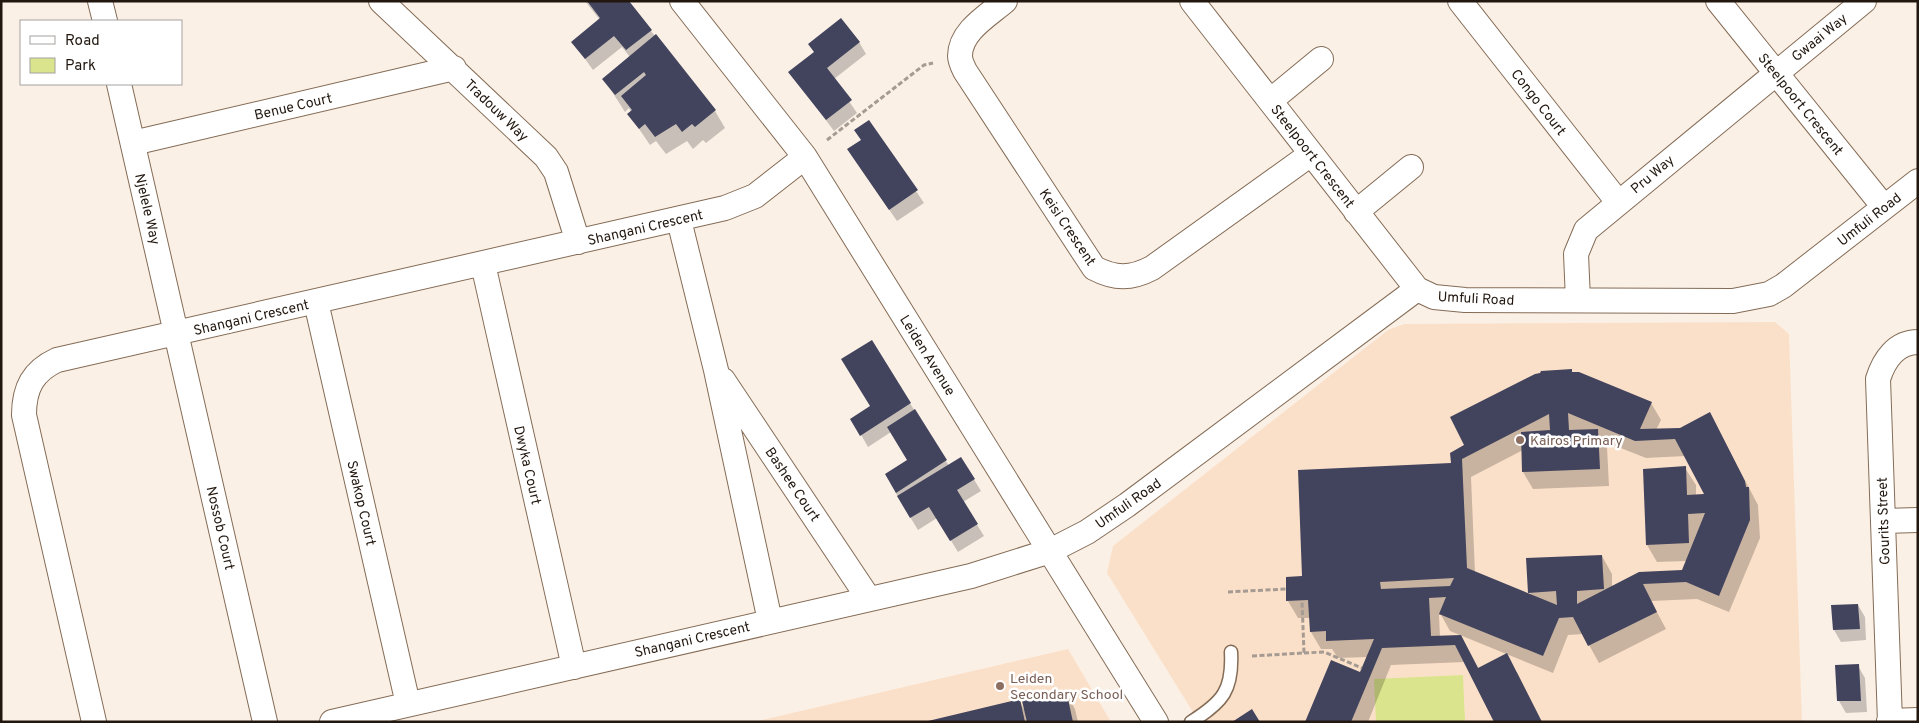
<svg xmlns="http://www.w3.org/2000/svg" width="1919" height="723" font-family="Overpass,sans-serif">
<rect width="100%" height="100%" fill="#fbf0e6"/>
<path fill="#fbe0c9" d="M1775,322L1789,334L1802,722H1199L1107,573L1113,546L1388,330L1404,324Z
M1068,649L1111,722H753Z"/>
<path fill="#dae48c" d="M1463,675L1465,722H1376L1374,679Z"/>
<path fill="#0003" fill-rule="evenodd" d="M585,1H627L715,111L725,128L706,143L703,140L693,149L687,141L666,154L656,141L650,145L629,114L631,112L629,108L625,112L604,79L630,57L622,47L593,70L573,42L600,20Z
M859,42L866,54L834,79L857,113L834,131L790,72Z
M869,121L924,203L897,221L848,150L862,141Z
M872,342L949,466L961,458L981,491L963,502L984,536L958,552L937,518L918,530L898,497L886,475L909,461L891,432L868,447L852,419L872,407Z
M1571,370L1573,373L1651,403L1661,420L1656,430L1680,429L1710,414L1758,505L1760,538L1729,612L1697,599L1651,601L1666,629L1599,663L1583,634L1568,635L1553,673L1450,631L1441,615H1439L1440,637L1461,636L1479,669L1517,672L1542,722H1495L1465,662L1391,665L1368,722H1306L1361,674L1368,657L1338,658L1332,649H1321L1311,632L1310,618H1298L1288,601L1304,577L1452,464L1466,446ZM1603,441L1646,458L1686,456L1706,495L1696,496V485L1685,468L1644,470L1647,545L1657,562L1687,561L1682,571L1612,587V574L1602,556L1529,592L1532,596L1475,573L1471,477L1523,450V472L1533,489L1609,486L1607,447Z
M1858,605L1865,617L1866,640L1841,642L1834,630Z
M1858,666L1865,678L1867,712L1846,713L1839,701Z
M1065,692L1075,709L1078,722H930L1019,701L1024,709Z"/>
<path fill="#42435d" fill-rule="evenodd" d="M587,1H629L652,30L626,50L614,36L585,59L571,42L600,18Z
M841,18L860,42L827,68L852,100L826,120L788,72L814,52L808,44Z
M656,34L716,110L695,127L692,124L682,132L676,124L655,137L645,124L639,129L627,114L632,110L621,96L646,75L644,72L615,95L602,79Z
M869,120L918,190L889,210L847,149L861,140L854,130Z
M872,340L911,403L860,436L850,419L870,406L841,359Z
M1572,369V372H1579L1652,402L1640,429L1680,428L1710,412L1745,481L1746,487H1749L1750,520L1719,596L1686,582L1643,584L1657,612L1588,646L1573,617L1559,618L1543,656L1439,614L1446,597L1429,598L1431,636L1461,635L1478,668L1507,653L1542,722H1494L1455,645L1382,648L1351,722H1305L1331,660L1360,672L1374,639L1326,641V631L1310,632L1308,600L1286,601V577L1302,576L1298,470L1451,463L1450,453L1464,445L1450,417L1535,374L1540,373L1541,371ZM1568,413L1635,441L1675,439L1704,494L1687,495L1686,466L1643,469L1646,545L1689,543L1688,514L1705,513L1682,570L1639,572L1577,604V591L1604,589L1602,555L1526,558L1528,593L1556,591L1557,605L1467,568L1462,459L1549,414L1550,430L1521,432L1522,472L1600,469L1598,429L1569,430ZM1454,578L1450,586L1381,589L1380,582Z
M915,409L947,460L896,493L885,474L907,460L887,427Z
M961,457L975,479L957,490L978,524L950,541L929,507L910,518L897,496Z
M1858,604L1860,629L1833,630L1831,605Z
M1859,664L1861,701H1837L1835,665Z
M1066,690L1073,722H1027L1022,701Z
M1020,699L1025,722H928V721Z
M1252,709L1260,722H1232Z"/>
<g fill="none" stroke-linecap="round" stroke-linejoin="round">
<g stroke="#846c56" stroke-width="15">
<path id="lane" d="M1191,722C1223,702 1233,690 1231,652"/>
</g>
<g stroke="#846c56" stroke-width="26">
<path id="street" d="M100,1L105,21
M381,1L546,157L556,172L578,242
M682,1L805,157L1156,722
M1005,1C989,15 960,31 960,56C960,61 963,67 965,71L1094,268C1115,279 1131,279 1152,268L1311,154
M1192,1L1417,289
M1460,1L1618,202
M1718,1L1884,207
M119,84L265,722
M1270,101L1321,59
M133,143L454,68
M1356,212L1411,167
M679,220L716,370L770,621
M483,264L574,667
M1578,300L1576,254L1586,230L1864,1
M316,302L408,704
M723,380L869,599
M1883,521L1918,520
M1889,721L1918,720
M94,722L24,415C24,388 33,371 57,360L725,208L755,196L805,157
M332,722L971,576L1050,551L1087,532L1127,505L1417,289L1434,297L1465,300L1733,301L1769,294L1783,286L1918,181
M1890,722L1878,379C1884,360 1896,342 1918,342"/>
</g>
<path stroke="#a59b92" stroke-width="3" stroke-dasharray="5 2.5" stroke-linecap="butt" d="M827,140L924,65L933,63
M1228,592L1286,589
M1304,653L1324,652L1362,668
M1252,656L1304,653L1302,601"/>
<use href="#lane" stroke="#fff" stroke-width="12"/>
<use href="#street" stroke="#fff" stroke-width="24"/>
</g>
<g fill="#8d6e63" stroke="#fff" stroke-width="2">
<circle cx="1520" cy="440" r="5"/>
<circle cx="1000" cy="686" r="5"/>
</g>
<g text-anchor="middle" stroke-width="5" stroke-linejoin="round" paint-order="stroke">
<g font-size="14" fill="#21170f" stroke="#fff">
<text transform="translate(1819 37) rotate(-39)" y="5">Gwaai Way</text>
<text transform="translate(1539 102) rotate(52)" y="5">Congo Court</text>
<text transform="translate(1801 104) rotate(51)" y="5">Steelpoort Crescent</text>
<text transform="translate(293 106) rotate(-13)" y="5">Benue Court</text>
<text transform="translate(497 110) rotate(44)" y="5">Tradouw Way</text>
<text transform="translate(1313 156) rotate(52)" y="5">Steelpoort Crescent</text>
<text transform="translate(1652 174) rotate(-40)" y="5">Pru Way</text>
<text transform="translate(148 209) rotate(77)" y="5">Njelele Way</text>
<text transform="translate(1869 219) rotate(-38)" y="5">Umfuli Road</text>
<text transform="translate(645 227) rotate(-13)" y="5">Shangani Crescent</text>
<text transform="translate(1068 227) rotate(56)" y="5">Keisi Crescent</text>
<text transform="translate(1476 298) rotate(3)" y="5">Umfuli Road</text>
<text transform="translate(251 317) rotate(-13)" y="5">Shangani Crescent</text>
<text transform="translate(928 355) rotate(58)" y="5">Leiden Avenue</text>
<text transform="translate(528 465) rotate(77)" y="5">Dwyka Court</text>
<text transform="translate(793 484) rotate(56)" y="5">Bashee Court</text>
<text transform="translate(362 503) rotate(77)" y="5">Swakop Court</text>
<text transform="translate(1128 503) rotate(-35)" y="5">Umfuli Road</text>
<text transform="translate(1883 521) rotate(-92)" y="5">Gourits Street</text>
<text transform="translate(221 528) rotate(77)" y="5">Nossob Court</text>
<text transform="translate(692 639) rotate(-13)" y="5">Shangani Crescent</text>
</g>
<g font-size="14" fill="#785e54" stroke="#fff" text-anchor="start">
<text x="1530" y="445">Kairos Primary</text>
<text x="1010" y="683">Leiden<tspan x="1010" dy="16">Secondary School</tspan></text>
</g>
</g>
<rect width="1919" height="723" fill="none" stroke="#21170f" stroke-width="5"/>
<rect x="20" y="20" width="162" height="65" fill="#ffffff" stroke="#a6a29f"/>
<rect x="30" y="36" width="25" height="8" fill="#ffffff" stroke="#a6a29f"/>
<text x="65" y="45" font-size="15" fill="#21170f">Road</text>
<rect x="30" y="58" width="25" height="15" fill="#dae48c" stroke="#a6a29f"/>
<text x="65" y="70" font-size="15" fill="#21170f">Park</text>
</svg>
